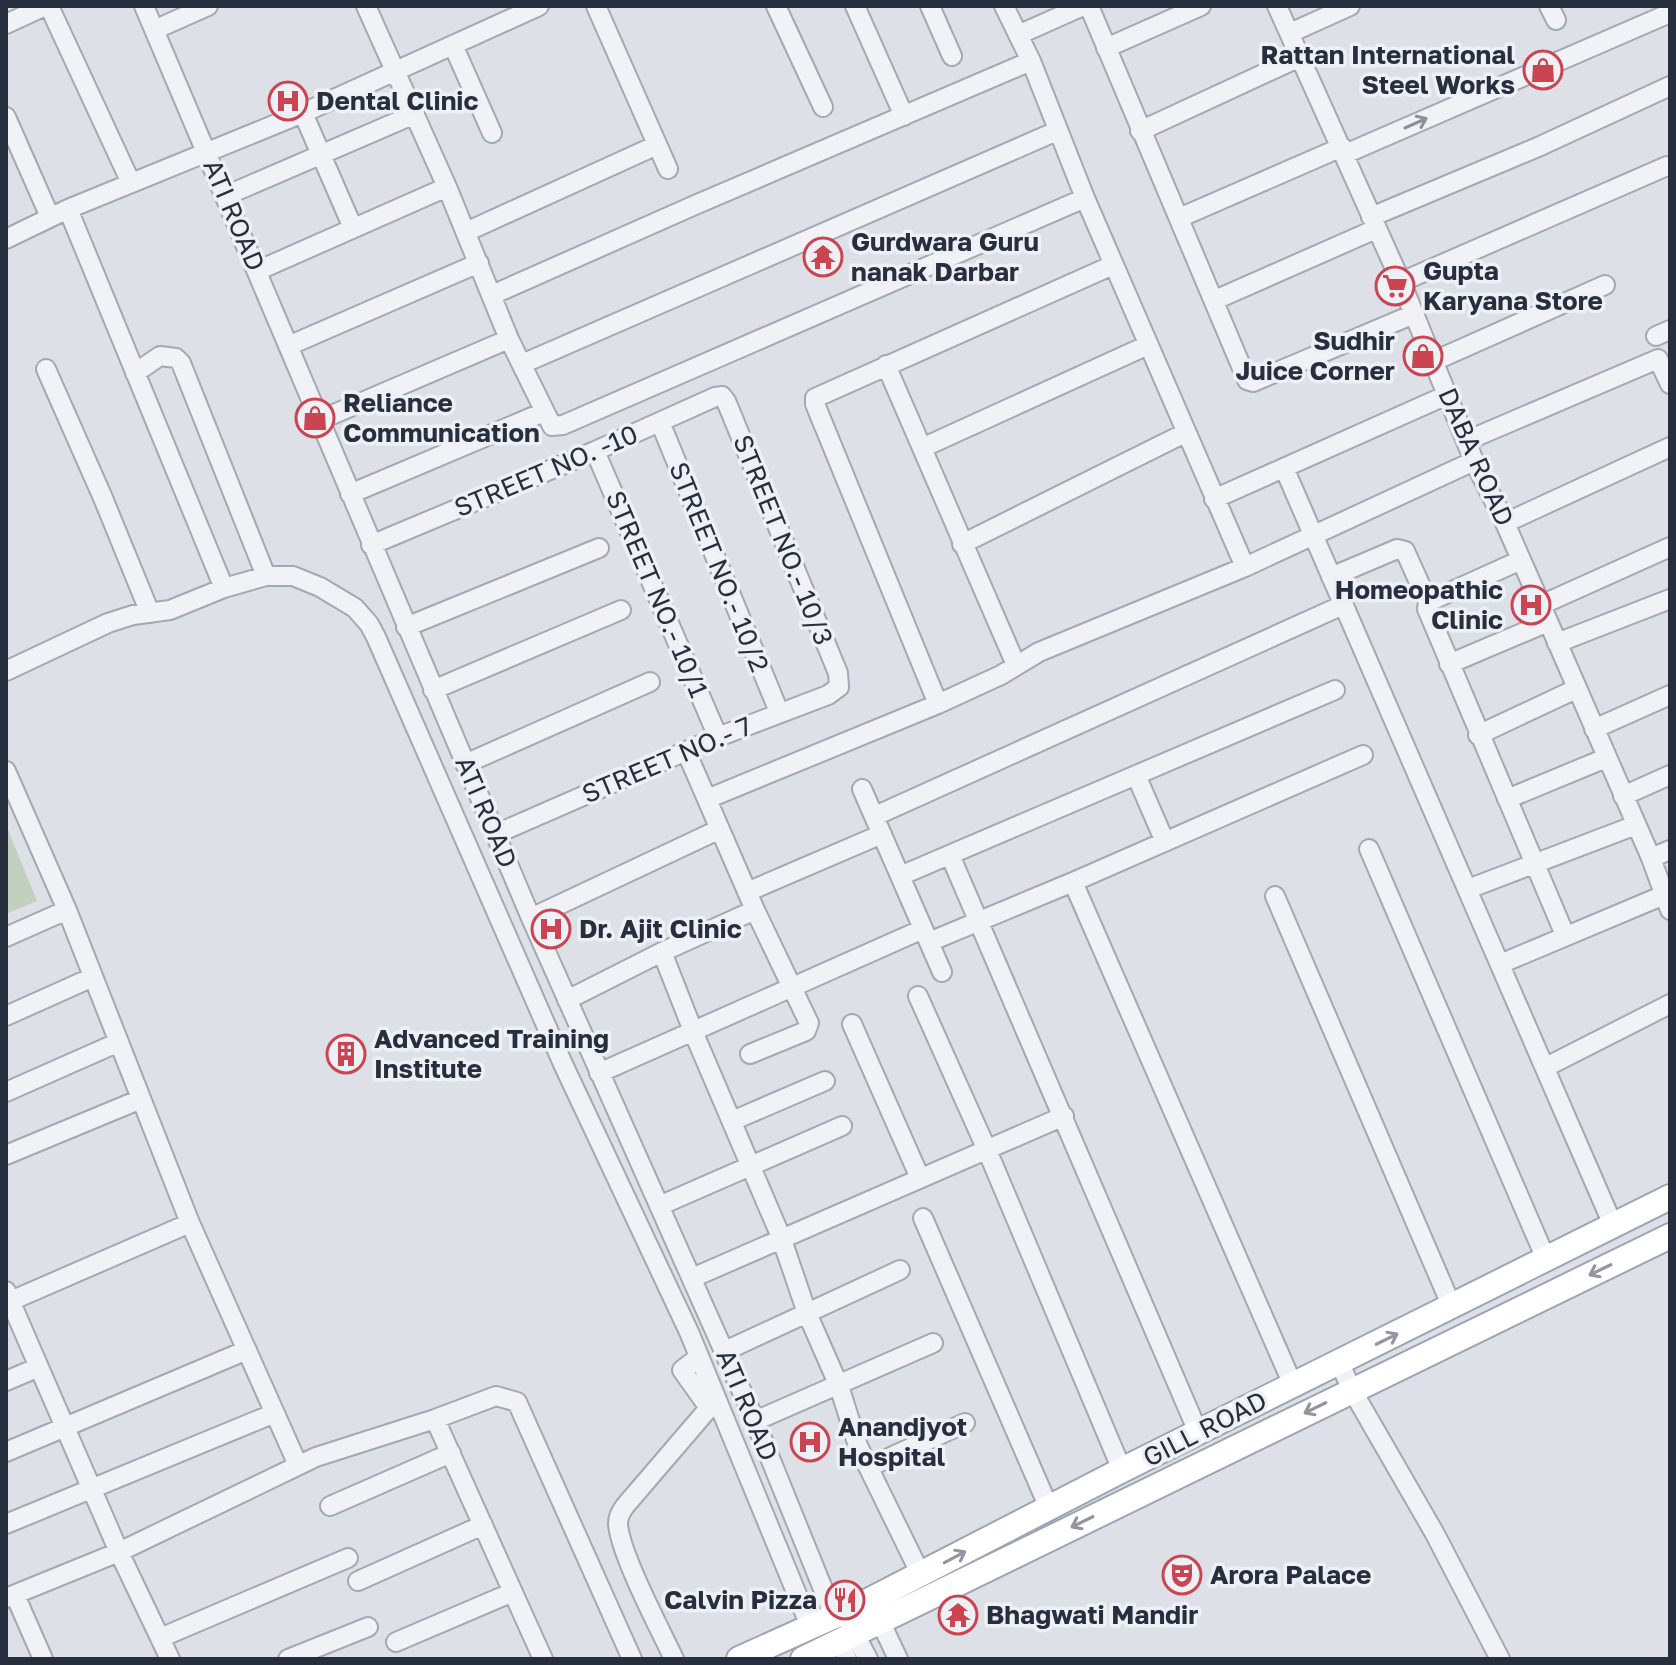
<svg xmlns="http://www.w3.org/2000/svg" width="1676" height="1665" font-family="'Golos Text',sans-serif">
<rect width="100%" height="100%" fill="#dde1e7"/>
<path fill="#c2d1bf" d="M6,825L37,901L6,914Z"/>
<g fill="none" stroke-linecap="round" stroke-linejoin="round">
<g stroke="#a3a8b1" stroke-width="22">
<path id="minor" d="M49,6L131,183
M144,6L531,918L755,1421L834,1616
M366,6L447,187L509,339L552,426L563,425L1085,198
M596,6L668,169
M776,6L823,107
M855,6L904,116
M930,6L952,56
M1004,6L1031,61L1085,198L1245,567
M1089,6L1247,380L1253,382L1414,314
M1277,6L1401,282L1474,461L1505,523L1541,605L1651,858L1670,910
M1549,6L1556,20
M6,24L45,6
M154,30L208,6
M1290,33L1350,6
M1018,35L1083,6
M453,45L492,133
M1106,48L1201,6
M303,113L353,228
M6,117L50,217
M1140,131L1300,57
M1345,154L1670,13
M225,196L415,114
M68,209L224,588
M1371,217L1538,147L1670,86
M1179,218L1342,147
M466,232L657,145
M6,239L68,209L303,113L539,6
M257,271L447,187
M1401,282L1667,166
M492,295L695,205L1031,61
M1215,300L1376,229
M1656,336L1670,330
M288,346L479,263
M1434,361L1605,285
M522,364L1057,131
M886,365L1016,665
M46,369L103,498L150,613
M135,373L160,356L176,358L181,363L266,576
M320,420L509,339
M660,422L779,712
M1466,441L1658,359L1670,384
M922,448L1148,345
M595,451L718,737
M1285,470L1613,1225
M350,494L544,412
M1214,499L1447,395
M1505,523L1670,447
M962,544L1185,433
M371,545L595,451L715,397L722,396L726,401L838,673L839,687L828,695L718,737L496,834
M1331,577L1397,549L1405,551L1428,602L1427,609L1565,935
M1428,602L1521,560
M1541,605L1670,547
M406,627L599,548
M1557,643L1670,599
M1449,664L1548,622
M6,671L108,623L133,615L170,610L224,588L266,576H293L320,587L355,608L369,624L376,637L563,1064L689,1332L810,1626
M433,690L621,610
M938,704L815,404V398L1113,265
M1594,729L1670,695
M1478,735L1576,689
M686,751L755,910L809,1023L806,1031L750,1054
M465,764L650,682
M6,771L67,910L190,1223L298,1465
M1136,775L1165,842
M862,789L942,972
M1623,796L1670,775
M707,799L938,704L1001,675L1039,652L1245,567L1474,461
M1507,799L1606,758
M875,816L1343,605
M1369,849L1546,1259
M950,855L1198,1432
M1651,858L1670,850
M900,876L1335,690
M1073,882L1293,1385
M1468,889L1636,825
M747,892L882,834
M1275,896L1452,1307
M531,918L720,829
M6,937L67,910
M929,942L1073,882L1363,755
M662,952L695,1036L781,1237L807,1313L839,1386L858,1446L921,1575
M1500,964L1664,895
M918,996L987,1150L1122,1470
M567,1000L662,952L755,910
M6,1016L93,977
M852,1024L920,1178
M1546,1067L1670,1004
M599,1073L923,929
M6,1092L119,1042
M732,1121L825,1081
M6,1155L141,1099
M659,1206L842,1126
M923,1218L1049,1508
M692,1278L1064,1116
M6,1291L119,1552L170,1659
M6,1303L190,1223
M725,1351L900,1270
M1339,1362L1352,1390L1435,1534L1500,1659
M6,1381L39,1367
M435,1419L543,1659
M755,1421L933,1343
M6,1452L247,1350
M869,1467L965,1423
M330,1506L451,1453
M6,1524L275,1413
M358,1581L483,1525
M15,1595L43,1659
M6,1598L119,1552L316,1457L435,1419L496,1396L517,1402L632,1659
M875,1610L898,1659
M849,1623L868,1659
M160,1638L348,1558
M840,1641L847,1659
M396,1642L513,1592
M288,1659L368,1627
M674,1659C660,1629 619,1552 618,1523C618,1516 621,1512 625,1506L709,1408L682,1370L699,1357"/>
</g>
<g stroke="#9da4b2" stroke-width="28">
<path id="major" d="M739,1659L870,1600L1122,1470L1670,1197
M803,1659L1670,1236"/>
</g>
<use href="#minor" stroke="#f0f2f5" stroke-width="18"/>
<use href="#major" stroke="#fff" stroke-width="24"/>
</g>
<defs><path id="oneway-shaft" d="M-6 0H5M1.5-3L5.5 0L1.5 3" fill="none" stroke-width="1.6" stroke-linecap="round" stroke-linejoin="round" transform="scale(2)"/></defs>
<use stroke="#8c9099" href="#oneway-shaft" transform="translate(1416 123) rotate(-24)"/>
<g stroke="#93969e">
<use href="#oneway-shaft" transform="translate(1600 1270) rotate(154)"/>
<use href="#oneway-shaft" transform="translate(1387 1339) rotate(-26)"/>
<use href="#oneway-shaft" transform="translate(1315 1408) rotate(154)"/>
<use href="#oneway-shaft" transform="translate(1082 1522) rotate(154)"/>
<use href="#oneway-shaft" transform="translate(955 1557) rotate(-28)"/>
</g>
<defs>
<g id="shop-ring" transform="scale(2)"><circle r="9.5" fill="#edf0f5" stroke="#ca4452" stroke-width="1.5"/><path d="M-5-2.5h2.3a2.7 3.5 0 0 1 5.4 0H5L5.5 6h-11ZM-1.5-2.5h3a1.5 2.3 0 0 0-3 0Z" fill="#ca4452"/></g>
<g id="hospital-ring" transform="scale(2)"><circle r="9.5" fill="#edf0f5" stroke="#ca4452" stroke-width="1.5"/><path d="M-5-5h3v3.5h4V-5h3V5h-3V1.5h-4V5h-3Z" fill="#ca4452"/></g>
<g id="temple-ring" transform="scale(2)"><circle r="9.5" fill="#edf0f5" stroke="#ca4452" stroke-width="1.5"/><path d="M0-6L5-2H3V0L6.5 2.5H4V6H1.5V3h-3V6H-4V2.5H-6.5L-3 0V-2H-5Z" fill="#ca4452"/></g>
<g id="supermarket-ring" transform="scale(2)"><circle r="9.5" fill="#edf0f5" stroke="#ca4452" stroke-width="1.5"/><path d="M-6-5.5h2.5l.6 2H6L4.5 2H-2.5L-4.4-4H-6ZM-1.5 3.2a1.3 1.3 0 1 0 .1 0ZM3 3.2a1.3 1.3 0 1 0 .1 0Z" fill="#ca4452"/></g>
<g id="building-ring" transform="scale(2)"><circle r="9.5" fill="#edf0f5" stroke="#ca4452" stroke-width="1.5"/><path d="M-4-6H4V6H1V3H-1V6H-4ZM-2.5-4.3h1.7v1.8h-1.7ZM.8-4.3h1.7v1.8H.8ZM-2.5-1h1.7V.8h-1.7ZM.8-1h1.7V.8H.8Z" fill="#ca4452"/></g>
<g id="theatre-ring" transform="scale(2)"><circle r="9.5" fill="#edf0f5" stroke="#ca4452" stroke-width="1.5"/><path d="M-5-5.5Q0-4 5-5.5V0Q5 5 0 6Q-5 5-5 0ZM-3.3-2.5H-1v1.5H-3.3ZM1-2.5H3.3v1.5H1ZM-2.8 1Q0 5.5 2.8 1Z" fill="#ca4452"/></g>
<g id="restaurant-ring" transform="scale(2)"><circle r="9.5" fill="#edf0f5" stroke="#ca4452" stroke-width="1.5"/><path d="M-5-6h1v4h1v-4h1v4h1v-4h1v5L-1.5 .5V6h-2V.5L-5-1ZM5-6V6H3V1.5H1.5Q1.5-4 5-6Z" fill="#ca4452"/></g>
</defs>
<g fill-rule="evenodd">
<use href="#shop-ring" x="1543" y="70"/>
<use href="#hospital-ring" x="288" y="101"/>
<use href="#temple-ring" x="823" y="257"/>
<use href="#supermarket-ring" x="1395" y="286"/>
<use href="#shop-ring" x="1423" y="356"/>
<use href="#shop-ring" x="315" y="418"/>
<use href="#hospital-ring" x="1531" y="605"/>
<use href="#hospital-ring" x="551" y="929"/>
<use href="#building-ring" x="346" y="1054"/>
<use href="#hospital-ring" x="810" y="1442"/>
<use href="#theatre-ring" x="1182" y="1575"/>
<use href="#restaurant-ring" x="845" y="1600"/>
<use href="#temple-ring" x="958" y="1615"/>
</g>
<g text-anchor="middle" stroke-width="7" stroke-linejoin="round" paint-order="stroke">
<g font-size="26" font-weight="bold" fill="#272e3d" stroke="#edf0f5" text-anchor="start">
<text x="1515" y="64" text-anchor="end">Rattan International<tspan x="1515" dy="30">Steel Works</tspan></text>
<text x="316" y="110">Dental Clinic</text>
<text x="851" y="251">Gurdwara Guru<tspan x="851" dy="30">nanak Darbar</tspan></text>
<text x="1423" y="280">Gupta<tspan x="1423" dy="30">Karyana Store</tspan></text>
<text x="1395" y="350" text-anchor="end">Sudhir<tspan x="1395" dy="30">Juice Corner</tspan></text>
<text x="343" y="412">Reliance<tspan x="343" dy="30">Communication</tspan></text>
<text x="1503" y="599" text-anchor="end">Homeopathic<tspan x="1503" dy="30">Clinic</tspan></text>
<text x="579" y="938">Dr. Ajit Clinic</text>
<text x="374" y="1048">Advanced Training<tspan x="374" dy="30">Institute</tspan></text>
<text x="838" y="1436">Anandjyot<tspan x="838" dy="30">Hospital</tspan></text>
<text x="1210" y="1584">Arora Palace</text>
<text x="817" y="1609" text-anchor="end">Calvin Pizza</text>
<text x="986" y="1624">Bhagwati Mandir</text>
</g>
<g font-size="26" fill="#272e3d" stroke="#edf0f5">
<text transform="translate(234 215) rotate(67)" y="9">ATI ROAD</text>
<text transform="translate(1476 457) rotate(66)" y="9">DABA ROAD</text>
<text transform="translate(546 471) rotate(-23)" y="9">STREET NO. -10</text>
<text transform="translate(783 540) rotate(68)" y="9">STREET NO.- 10/3</text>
<text transform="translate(719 567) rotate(68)" y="9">STREET NO.- 10/2</text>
<text transform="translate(657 594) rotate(67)" y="9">STREET NO.- 10/1</text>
<text transform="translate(667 760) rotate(-23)" y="9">STREET NO.- 7</text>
<text transform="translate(486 812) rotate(67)" y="9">ATI ROAD</text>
<text transform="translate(747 1405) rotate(67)" y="9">ATI ROAD</text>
<text transform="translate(1205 1429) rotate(-27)" y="9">GILL ROAD</text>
</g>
</g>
<rect width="1676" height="1665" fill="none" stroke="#272e3d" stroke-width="16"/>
</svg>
